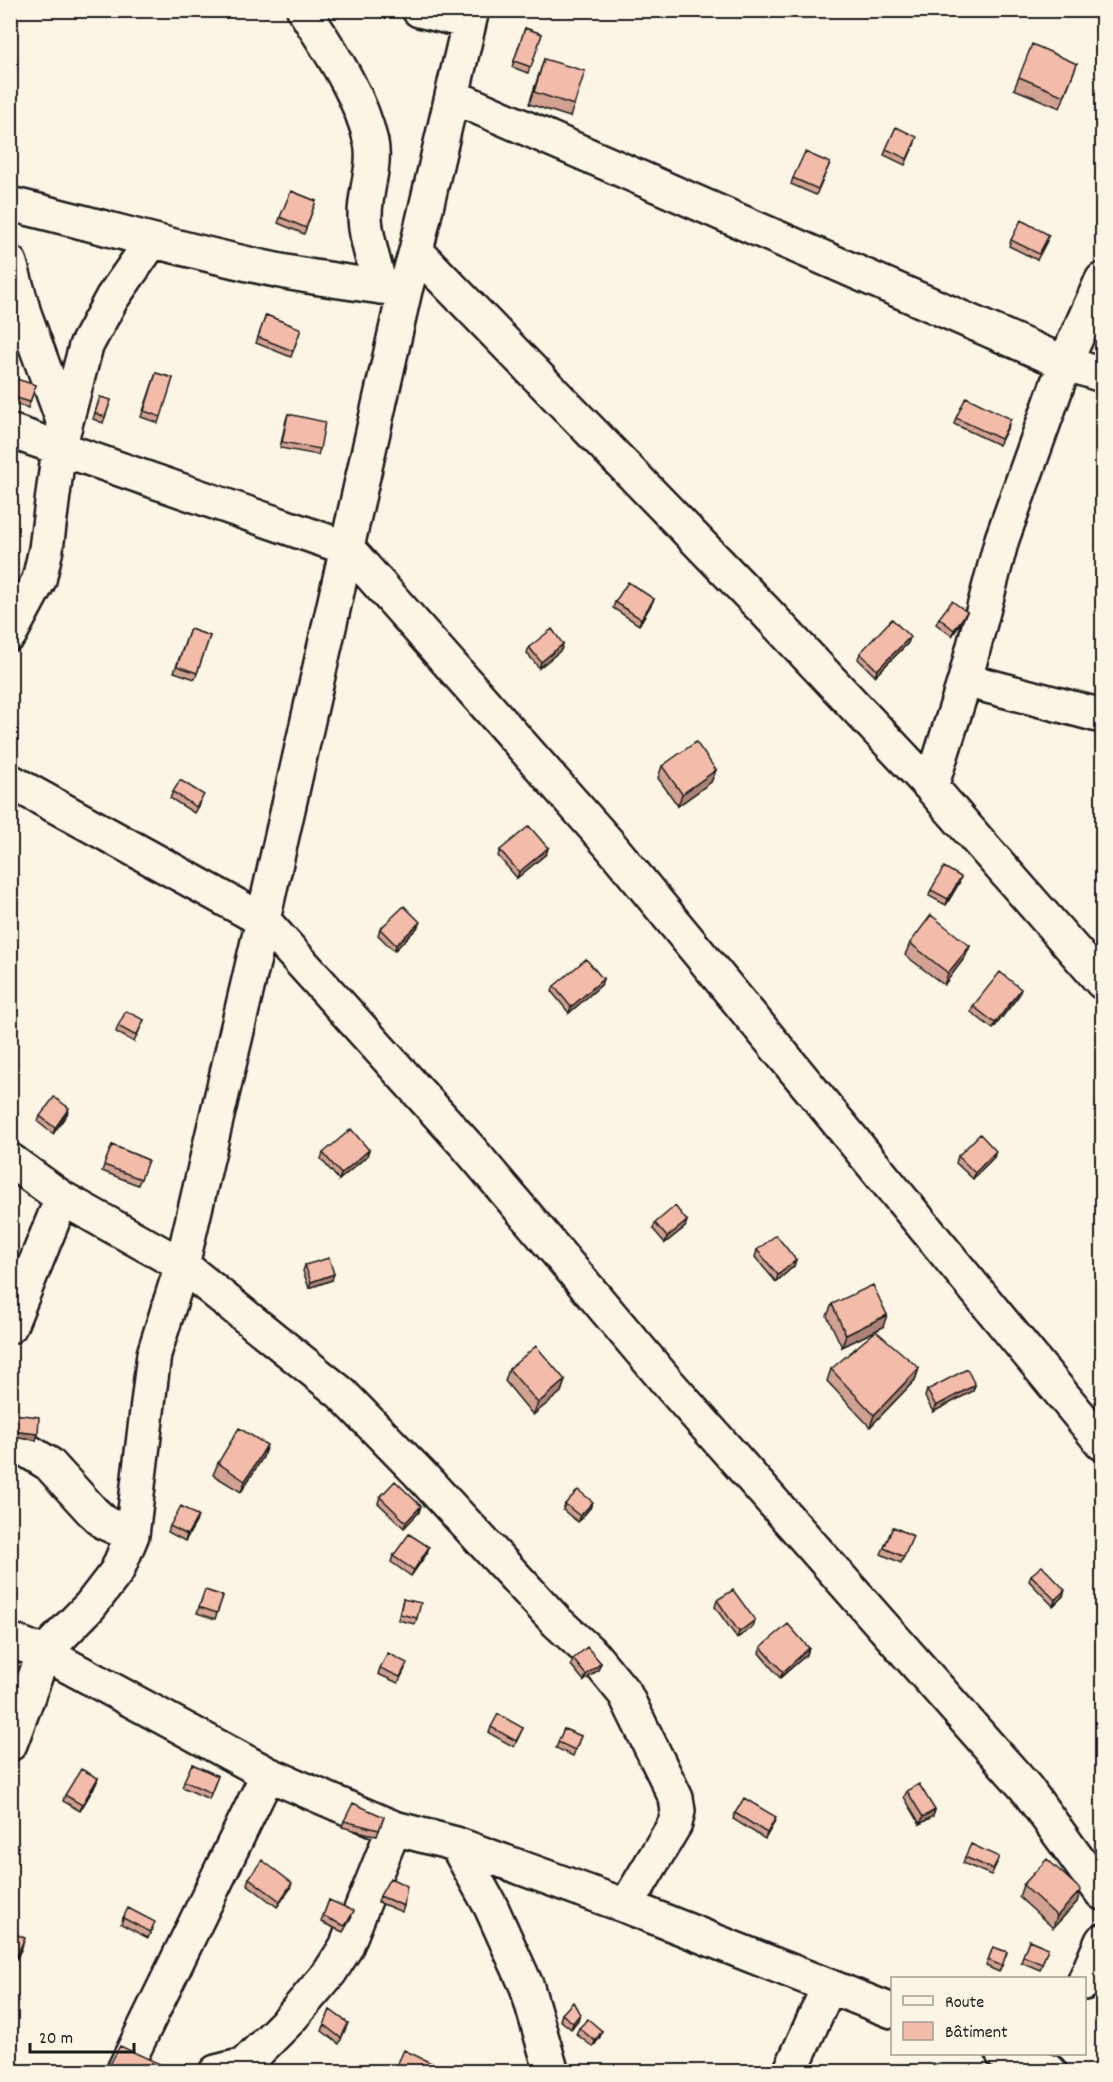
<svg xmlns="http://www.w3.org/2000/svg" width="1113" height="2082" font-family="Dekko,sans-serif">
<rect width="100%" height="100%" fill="#fcf5e5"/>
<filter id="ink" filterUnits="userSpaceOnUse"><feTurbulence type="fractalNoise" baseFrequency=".0167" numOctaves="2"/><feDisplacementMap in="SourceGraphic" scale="12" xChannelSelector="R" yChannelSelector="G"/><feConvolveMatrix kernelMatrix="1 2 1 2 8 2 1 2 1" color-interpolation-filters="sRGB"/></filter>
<g filter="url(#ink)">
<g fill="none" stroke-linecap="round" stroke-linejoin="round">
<g stroke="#1c1c1c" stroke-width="38">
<path id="street" d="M304,10C330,51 360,94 371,142C376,165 365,191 365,215C365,238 375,264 380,287
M419,10L469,22
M452,96L1065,363L1102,375
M10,204C104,226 197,255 291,273C329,280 367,285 405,290
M416,251L766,612L931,787L1102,982
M10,263L24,313L65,426
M10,431L347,548L610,845L1102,1443
M10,634L39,580L46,549L59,448L86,346L112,298L152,241
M965,680L1102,716
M10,781L263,920L468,1147L668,1383L1026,1788L1102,1893
M931,787L965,680L1002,539L1065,363L1102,280
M10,1160L62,1198L182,1265L341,1393L419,1473L557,1622L593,1655L625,1694L676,1798L678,1811L675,1824L626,1906
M10,1326L62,1198
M10,1440L49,1464L92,1511L105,1523L132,1535
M10,1640L44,1653L268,1774L394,1828L456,1844L626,1906L892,2011
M10,1744L44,1653L90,1606L117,1571L132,1535L154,1354L182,1265L263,920L405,290L416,251L472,10
M456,1844L491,1907L527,1987L550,2066V2072
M1084,1983L1102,1941
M1003,2054L1050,2072
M123,2072L268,1774
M216,2072L244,2065L289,2020L330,1972L346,1947L394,1828
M790,2072L829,1986"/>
</g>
<use href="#street" stroke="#fcf5e5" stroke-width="33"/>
</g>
<path fill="#d1a191" stroke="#1c1c1c" stroke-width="1.5" d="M525,28L542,34L528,73L512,67Z
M544,59L574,105L570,117L529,104Z
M1077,64L1060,108L1014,89L1019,77Z
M896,127L915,143L905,165L884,155Z
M830,163L816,195L791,184L793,178Z
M291,191L316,201L304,234L278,223Z
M1011,240L1047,241L1037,260L1009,246Z
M266,315L301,329L291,357L256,343Z
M156,373L173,378L158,423L141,417Z
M10,385H36L28,408L10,402Z
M100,397L111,400L103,423L93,419Z
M288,414L320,449L318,455L280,448L286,420Z
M956,418L1009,425L999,445L954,424Z
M654,599L651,605L639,625L613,608L615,602Z
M967,612L964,618L952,636L936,624L939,618Z
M190,629L210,636L195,679L174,672Z
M910,637L908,643L875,676L858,659L860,653Z
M563,644L561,650L539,668L527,653L529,647Z
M662,766L716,770L711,782L678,806L658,778Z
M173,792L201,801L194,813L170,798Z
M548,848L546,854L517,878L498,856L500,850Z
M959,883L946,905L929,896L931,890Z
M417,928L394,951L378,935L380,929Z
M910,943L970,946L965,957L944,985L905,955Z
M601,985L569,1013L552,992L554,986Z
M1019,995L993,1029L971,1012L973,1006Z
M144,1020L134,1042L116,1032L118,1026Z
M67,1114L53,1134L38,1122L40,1116Z
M112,1145L148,1160L138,1185L102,1171Z
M323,1153L367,1156L339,1180L321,1159Z
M958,1156L994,1157L973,1179L956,1163Z
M655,1223L685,1227L665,1243L653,1229Z
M757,1250L794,1266L776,1282L755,1257Z
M305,1265L332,1280L309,1288L303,1271Z
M832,1304L883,1327L842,1347L827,1316Z
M919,1368L915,1380L870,1427L827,1381L831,1369Z
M509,1369L565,1380L561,1392L533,1415L505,1381Z
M975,1385L973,1391L933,1412L925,1397L927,1390Z
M14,1414L36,1440L10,1437L12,1420Z
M263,1457L241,1492L213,1475L218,1463Z
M380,1497L419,1512L404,1528L378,1503Z
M565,1504L590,1508L578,1522L563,1510Z
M196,1522L185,1541L168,1532L170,1526Z
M893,1527L913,1536L901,1563L881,1554Z
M427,1553L411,1576L391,1562L393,1556Z
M1031,1575L1063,1596L1053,1606L1029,1581Z
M205,1590L223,1596L215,1619L197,1613Z
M403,1599L417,1618L415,1624L398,1620Z
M717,1600L753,1627L737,1638L715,1607Z
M761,1647L809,1648L807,1654L780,1678L759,1653Z
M573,1659L601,1663L598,1670L584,1681L571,1665Z
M380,1668L405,1669L398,1683L378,1674Z
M491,1727L523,1728L514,1747L489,1733Z
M564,1729L581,1736L573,1756L556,1748Z
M192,1764L218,1776L209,1799L182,1787Z
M98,1778L96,1784L80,1811L63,1801L65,1795Z
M907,1791L935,1810L933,1816L920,1824L904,1797Z
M735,1813L774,1823L765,1839L733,1819Z
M384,1817L377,1836L342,1827L344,1821Z
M965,1857L997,1863L991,1875L963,1863Z
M249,1878L290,1889L277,1907L247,1884Z
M1023,1885L1077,1902L1053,1928L1019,1897Z
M380,1896L404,1906L402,1912L378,1902Z
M329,1900L352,1917L343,1932L321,1922Z
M123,1918L153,1928L148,1938L121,1924Z
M1029,1940L1048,1948L1040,1970L1021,1962Z
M993,1947L1007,1952L999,1972L986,1966Z
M330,2010L348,2023L339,2044L322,2031Z
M562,2014L578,2020L571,2029L560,2020Z
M579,2028L602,2031L600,2037L593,2047L576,2034Z"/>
<path fill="#aa8376" stroke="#1c1c1c" stroke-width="1.5" d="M654,599L651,605L639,625L641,619Z
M967,612L964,618L952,636L954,630Z
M910,637L908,643L875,676L877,670Z
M563,644L561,650L539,668L541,662Z
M716,770L711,782L678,806L682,794Z
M548,848L546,854L517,878L519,872Z
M961,877L959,883L946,905L948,899Z
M420,922L417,928L394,951L396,945Z
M970,946L965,957L944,985L948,973Z
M603,979L601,985L569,1013L571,1007Z
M1021,989L1019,995L993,1029L995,1023Z
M69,1108L67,1114L53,1134L55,1128Z
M369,1150L367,1156L339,1180L341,1174Z
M996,1151L994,1157L973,1179L975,1173Z
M687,1221L685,1227L665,1243L667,1237Z
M796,1260L794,1266L776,1282L778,1275Z
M334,1274L332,1280L309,1288L311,1282Z
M887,1315L883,1327L842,1347L846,1335Z
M919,1368L915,1380L870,1427L874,1415Z
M565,1380L561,1392L533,1415L538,1403Z
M975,1385L973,1391L933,1412L936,1406Z
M12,1431L38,1434L36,1440L10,1437Z
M267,1445L263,1457L241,1492L245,1481Z
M593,1502L590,1508L578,1522L580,1516Z
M421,1506L419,1512L404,1528L406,1522Z
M198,1516L196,1522L185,1541L187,1535Z
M429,1547L427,1553L411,1576L414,1570Z
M1065,1590L1063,1596L1053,1606L1055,1600Z
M755,1620L753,1627L737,1638L739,1632Z
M809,1648L807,1654L780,1678L783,1672Z
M601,1663L598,1670L584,1681L586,1675Z
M98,1778L96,1784L80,1811L82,1805Z
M935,1810L933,1816L920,1824L923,1817Z
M776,1817L774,1823L765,1839L767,1833Z
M292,1883L290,1889L277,1907L280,1901Z
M1081,1890L1077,1902L1053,1928L1057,1916Z
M25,1938L21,1950L10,1971V1969Z
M580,2014L578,2020L571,2029L573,2023Z
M602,2031L600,2037L593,2047L595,2041Z"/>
<path fill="#f3bba9" stroke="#1c1c1c" stroke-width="1.5" d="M525,28L542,34L531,67L514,61Z
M1032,44L1077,64L1064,96L1019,77Z
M544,59L585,71L574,105L534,92Z
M896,127L917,137L907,159L886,149Z
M805,152L830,163L818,189L793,178Z
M291,191L316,201L306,228L280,217Z
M1021,220L1049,235L1039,254L1011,240Z
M266,315L301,329L293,351L258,337Z
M156,373L173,378L161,417L144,411Z
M13,378L36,385L30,402L10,396V387Z
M100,397L111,400L105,417L95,413Z
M966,397L1011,419L1001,439L956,418Z
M288,414L325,422L320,449L282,442Z
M628,582L654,599L641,619L615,602Z
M952,601L967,612L954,630L939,618Z
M892,619L910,637L877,670L860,653Z
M190,629L210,636L197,673L177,666Z
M552,629L563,644L541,662L529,647Z
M696,742L716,770L682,794L662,766Z
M180,780L204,795L196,807L173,792Z
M529,826L548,848L519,872L500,850Z
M944,867L961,877L948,899L931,890Z
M404,906L420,922L396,945L380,929Z
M931,915L970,946L948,973L910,943Z
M586,959L603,979L571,1007L554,986Z
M1000,972L1021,989L995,1023L973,1006Z
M126,1011L144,1020L136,1036L118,1026Z
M54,1097L69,1108L55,1128L40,1116Z
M351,1129L369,1150L341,1174L323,1153Z
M980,1134L996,1151L975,1173L958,1156Z
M112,1145L148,1160L141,1179L104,1165Z
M675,1206L687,1221L667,1237L655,1223Z
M776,1235L796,1260L778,1275L757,1250Z
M329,1258L334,1274L311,1282L305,1265Z
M873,1285L887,1315L846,1335L832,1304Z
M876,1331L919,1368L874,1415L831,1369Z
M536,1346L565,1380L538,1403L509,1369Z
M967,1369L975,1385L936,1406L927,1390Z
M14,1414L39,1417L38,1434L12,1431Z
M239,1428L267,1445L245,1481L218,1463Z
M395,1481L421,1506L406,1522L380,1497Z
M578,1490L593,1502L580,1516L565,1504Z
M181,1506L198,1516L187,1535L170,1526Z
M893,1527L913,1536L904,1557L884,1548Z
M409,1534L429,1547L414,1570L393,1556Z
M1042,1566L1065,1590L1055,1600L1031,1575Z
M205,1590L223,1596L217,1613L199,1607Z
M733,1590L755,1620L739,1632L717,1600Z
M403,1599L421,1603L417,1618L400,1614Z
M788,1624L809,1648L783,1672L761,1647Z
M587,1647L601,1663L586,1675L573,1659Z
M388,1653L407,1663L400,1677L380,1668Z
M498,1714L523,1728L516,1741L491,1727Z
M564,1729L581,1736L575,1750L558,1742Z
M192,1764L218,1776L211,1793L184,1781Z
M81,1769L98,1778L82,1805L65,1795Z
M919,1784L935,1810L923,1817L907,1791Z
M744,1798L776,1817L767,1833L735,1813Z
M353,1803L384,1817L379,1830L344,1821Z
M971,1844L999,1857L993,1869L965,1857Z
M1047,1859L1081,1890L1057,1916L1023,1885Z
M262,1860L292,1883L280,1901L249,1878Z
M390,1878L407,1886L404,1906L380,1896Z
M329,1900L354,1911L345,1926L323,1916Z
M128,1908L155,1922L150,1932L123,1918Z
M10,1931L25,1938L10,1969Z
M1029,1940L1048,1948L1042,1964L1023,1956Z
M993,1947L1007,1952L1002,1966L988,1960Z
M573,2002L580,2014L573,2023L562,2014Z
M330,2010L348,2023L341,2038L324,2025Z
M588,2019L602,2031L595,2041L579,2028Z
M120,2046L160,2064L156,2072H111L108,2068Z
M404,2050L450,2072H394Z"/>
</g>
<rect width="1113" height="2082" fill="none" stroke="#fcf5e5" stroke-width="36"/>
<rect x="18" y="18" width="1077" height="2046" fill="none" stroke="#1c1c1c" stroke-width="2" filter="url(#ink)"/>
<rect x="891" y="1977" width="195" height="78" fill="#fcf5e5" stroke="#a29e95" stroke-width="1.5"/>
<rect x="903" y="1996" width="30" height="9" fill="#fcf5e5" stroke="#a29e95" stroke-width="1.5"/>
<text x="945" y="2007" font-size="18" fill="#1c1c1c">Route</text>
<rect x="903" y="2022" width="30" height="18" fill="#f3bba9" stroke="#a29e95" stroke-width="1.5"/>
<text x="945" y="2037" font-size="18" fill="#1c1c1c">Bâtiment</text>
<path d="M30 2043v9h104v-9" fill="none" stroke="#1c1c1c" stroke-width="3"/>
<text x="39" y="2043" font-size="18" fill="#1c1c1c" stroke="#fcf5e5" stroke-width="4.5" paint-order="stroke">20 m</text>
</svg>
